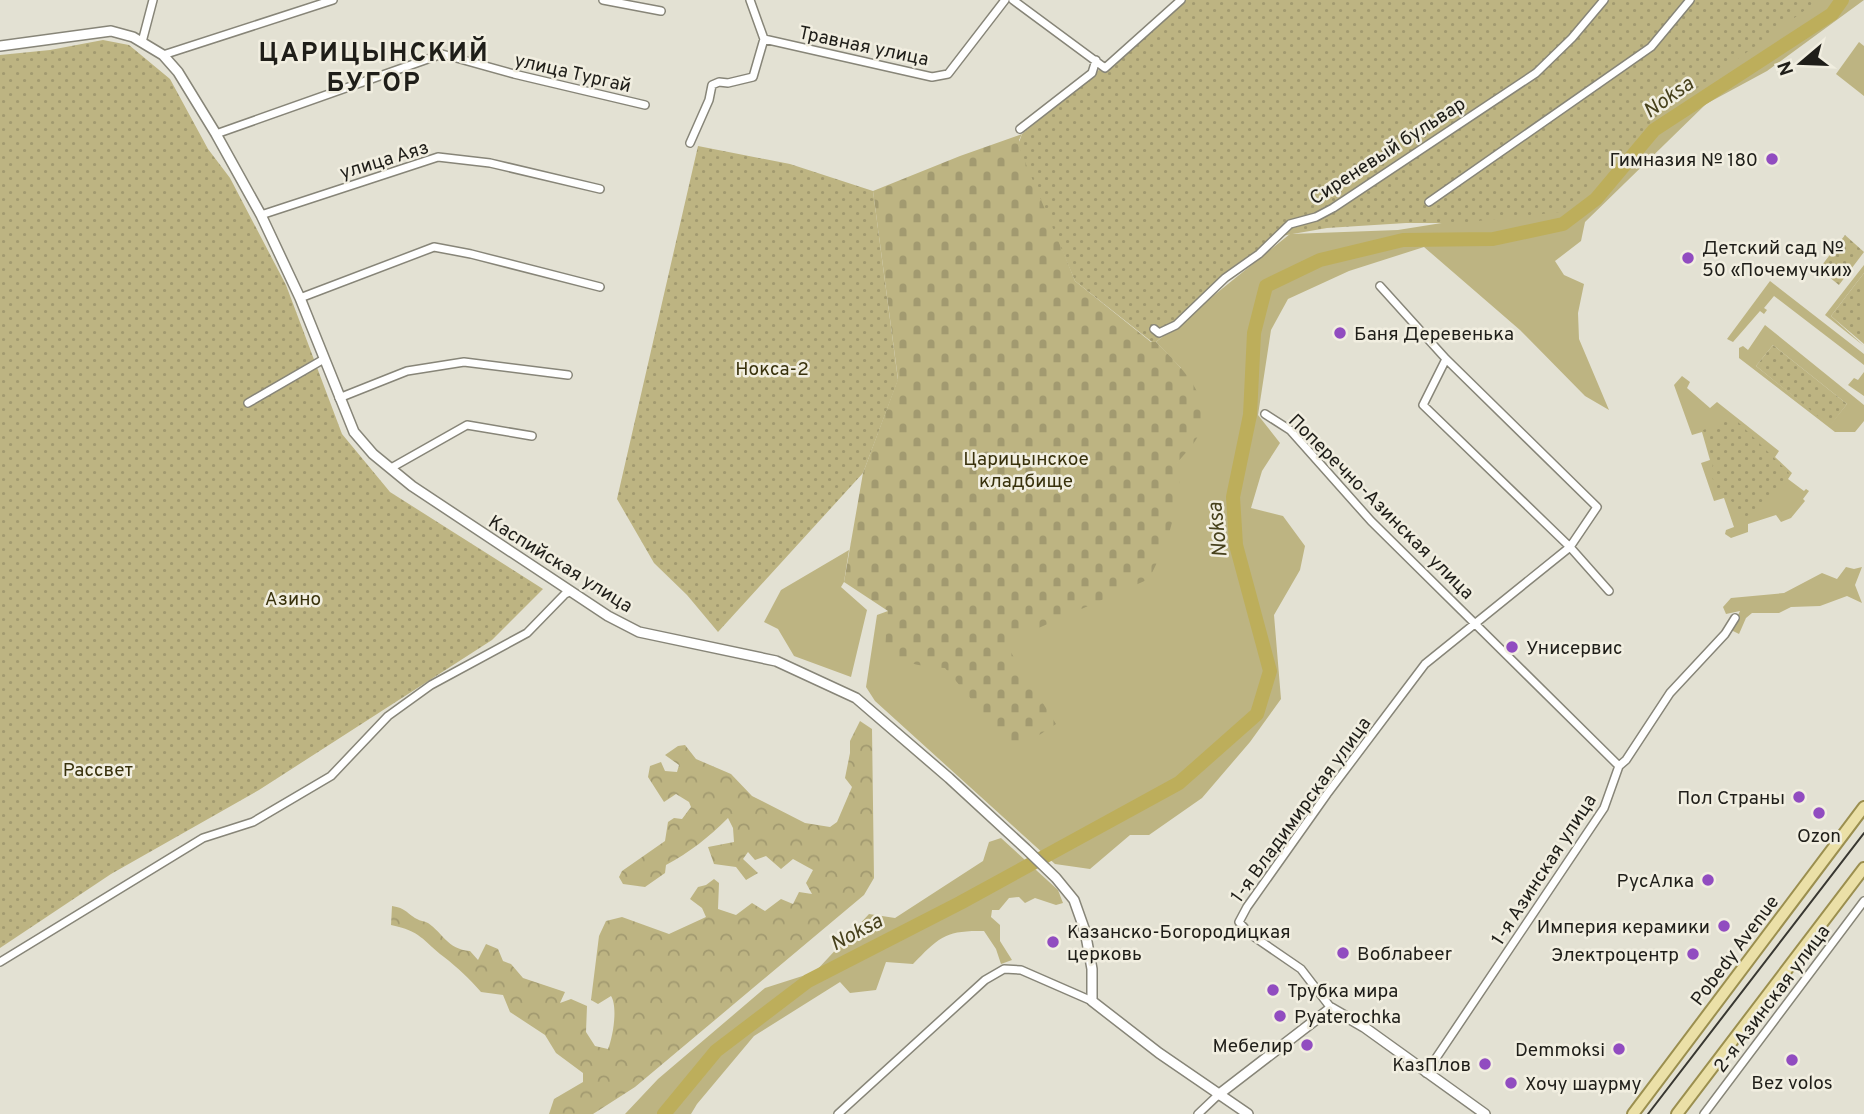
<svg xmlns="http://www.w3.org/2000/svg" width="1864" height="1114" font-family="Overpass,sans-serif">
<defs>
<pattern id="forest-crowns" width="20" height="18" patternUnits="userSpaceOnUse" patternTransform="scale(1.75)"><rect width="20" height="18" fill="#bdb482"/><path d="M2 6a3 3 0 1 1 6 0M12 15a3 3 0 1 1 6 0" fill="none" stroke="#a29a70"/></pattern>
<pattern id="cemetery-stones" width="16" height="16" patternUnits="userSpaceOnUse" patternTransform="scale(1.75)"><rect width="16" height="16" fill="#bdb482"/><path d="M2 7V4a2 2 0 0 1 4 0v3zM10 15v-3a2 2 0 0 1 4 0v3z" fill="#a29a70"/></pattern>
<pattern id="park-dots" width="8" height="8" patternUnits="userSpaceOnUse" patternTransform="scale(1.75)"><rect width="8" height="8" fill="#bdb482"/><path d="M2 2h.1M6 6h.1" fill="none" stroke="#a29a70" stroke-width="1.8" stroke-linecap="round"/></pattern>
</defs>
<rect width="100%" height="100%" fill="#e3e1d3"/>
<path fill="#bdb482" fill-rule="evenodd" d="M1812,0H1864L1767,71L1706,104L1585,222L1581,241L1555,261L1564,275L1584,284L1578,313L1579,339L1609,410L1585,396L1520,330L1424,247L1349,271L1288,299L1271,330L1258,415L1280,443L1262,471L1251,508L1283,516L1305,546L1300,570L1274,615L1281,699L1250,742L1202,798L1149,835H1130L1090,869L1055,864L875,701L866,687L877,615L888,611L1177,463L1181,368L1156,342L1290,234L1398,230L1473,218L1662,111Z
M1859,42L1864,46V96L1836,74Z
M1864,265V273L1831,316L1864,346L1825,315Z
M1770,281L1864,354V365L1774,296L1764,308L1767,310L1764,314L1760,311L1733,342L1727,339Z
M1765,325L1864,405V421L1855,432H1835L1739,358V348L1743,346L1748,350ZM1773,345L1847,404L1830,425L1756,366Z
M1864,372V396L1848,385L1854,378L1858,380Z
M1682,376L1690,382L1687,388L1710,408L1717,402L1779,451L1775,457L1792,473L1788,479L1804,491L1806,489L1809,491L1803,499L1805,501L1791,518L1781,522L1776,515L1748,524V532L1731,538L1725,534L1726,530L1734,527L1724,498L1714,501L1701,463L1710,460L1702,432L1692,435L1674,385Z
M849,550L844,582L841,587L867,610L851,677L794,656L778,629L764,622L781,590Z
M1846,567L1854,569L1862,567L1855,585L1862,603L1847,596L1820,606L1791,607L1779,613H1752L1746,618L1739,634L1731,630L1740,611L1726,614L1723,607L1731,598L1784,593L1822,573L1837,579Z
M1001,838L1058,890L1063,903L1056,905L1035,898L1025,903L1019,897L1009,898L999,910H992L991,917L1000,925V941L1012,960L1001,964L996,949L984,931C946,930 939,937 913,964L886,962L876,990L850,993L840,982L754,1036L697,1104L691,1114H625L658,1079L765,988L815,972L869,914L895,918L983,861L989,842Z"/>
<path fill="url(#forest-crowns)" d="M860,721L872,729L874,878L864,895L635,1087L593,1114H549L554,1099L583,1082V1073L556,1053L545,1035L510,1012L503,995L481,992C469,978 458,968 444,957C422,940 421,931 391,925L392,906C406,908 406,913 417,919C420,921 424,921 428,923C443,933 447,949 470,951L478,960L486,944L498,949L503,961L511,964L523,978L565,992L560,1003L571,999L587,1006L586,1032L595,1046L608,1049C613,1037 618,1007 611,996L598,1004L591,1000L599,936L606,921L622,917L669,934L706,917L702,908L690,899L698,887L706,885L714,879L719,883L718,909L736,915L752,903L765,911L781,899L793,904L799,892L812,894L806,883L813,870L793,859L781,869L766,856L755,860L748,852L743,859L758,873L746,880L736,867L714,864L708,847L734,842L733,828L728,818C709,837 689,853 666,865L665,873L645,887L623,884L619,877L622,871L665,841L668,822L674,818L682,819L691,807L689,802L676,794L664,802L648,777L650,766L661,762L665,771L677,772L679,765L665,755L678,746L685,745L696,759L731,774L752,796L805,823L830,827L837,822L852,787L845,778L850,753V741Z"/>
<path fill="url(#cemetery-stones)" d="M1022,134L1019,140L1075,281L1151,342H1156C1180,367 1216,397 1198,436C1193,446 1184,454 1177,463L1180,478L1173,519L1166,544L1149,579L1005,643L1056,724L1015,751L945,668C922,667 901,664 885,646L888,611L844,582L863,473L898,379L873,191L960,156Z"/>
<path fill="url(#park-dots)" d="M1183,0H1819L1652,121L1602,181L1560,212L1459,223H1406L1327,228L1281,236L1156,342H1152L1075,281L1018,145L1022,134Z
M103,40L129,45L170,79L208,149L230,178L286,285L342,434L390,492L543,589L492,640L259,790L111,874L0,948V55L50,50Z
M698,146L790,164L873,191L898,380L863,473L718,632L687,595L654,563L617,499Z
M1845,235L1864,252L1839,285L1819,269Z
M1864,273V344L1831,316Z
M1773,345L1847,404L1830,426L1756,366Z
M1734,418L1789,473L1771,499L1743,519L1728,496L1719,494L1711,475L1713,463L1703,430Z"/>
<g fill="none" stroke-linecap="round" stroke-linejoin="round">
<path stroke="#bdae5b" stroke-width="14" d="M664,1114L716,1051L808,981L960,903L1179,783L1257,714L1270,671L1236,545L1233,497L1250,415L1254,333L1266,286L1320,260L1403,240L1493,239L1563,224L1596,199L1654,130L1832,14L1842,0"/>
<g stroke="#878578" stroke-width="10">
<path id="minor" d="M603,0L661,11
M1013,0L1105,68L1181,0
M764,39L932,77L948,74L1005,0
M142,42L153,0
M163,55L333,0
M1020,129L1092,73L1096,60
M216,134L442,54L514,74L645,105
M690,143L709,100L712,85L719,82L728,83L753,77L764,39L750,0
M1429,202L1651,47L1690,0
M261,215L438,157L490,163L600,189
M300,298L434,247L471,254L600,287
M1154,329L1159,333L1176,325L1225,278L1259,254L1290,224L1316,217L1333,208L1536,73L1572,38L1604,0
M1446,359L1423,405L1570,547L1609,591
M339,398L407,371L464,362L568,375
M248,403L324,359
M1265,414L1290,430L1371,521L1619,766
M391,468L467,425L532,436
M0,962L203,838L253,822L331,776L388,716L431,685L527,633L565,594L571,591
M1331,1008L1301,969L1250,934L1239,922L1247,907L1327,794L1425,664L1570,547L1597,507L1446,359L1380,286
M1426,1073L1604,808L1619,766L1626,760L1670,693L1725,634L1735,618
M838,1114L985,980L1004,969L1021,970L1092,1001
M1198,1114L1218,1095
M1704,1114L1864,901"/>
</g>
<g stroke="#878578" stroke-width="12">
<path id="tertiary" d="M0,46L111,31L133,37L163,55L178,72L216,134L261,215L300,298L354,432L373,454L412,486L608,616L639,632L776,661L856,698L949,778L1026,849L1056,878L1074,900L1085,931L1092,969V1001L1159,1053L1248,1114
M1218,1095L1331,1008L1364,1027L1485,1114"/>
</g>
<g stroke="#9b8f4f" stroke-width="14">
<path id="primary" d="M1633,1114L1864,807
M1677,1114L1864,868"/>
</g>
<use href="#minor" stroke="#fff" stroke-width="7"/>
<use href="#tertiary" stroke="#fff" stroke-width="9"/>
<use href="#primary" stroke="#ebe0a7" stroke-width="10"/>
<path stroke="#383731" stroke-width="2" d="M1648,1114L1864,833"/>
</g>
<g fill="#914cc0" stroke="#f1eee0" stroke-width="2.5">
<circle cx="1772" cy="159" r="7"/>
<circle cx="1688" cy="258" r="7"/>
<circle cx="1340" cy="333" r="7"/>
<circle cx="1512" cy="647" r="7"/>
<circle cx="1799" cy="797" r="7"/>
<circle cx="1819" cy="813" r="7"/>
<circle cx="1708" cy="880" r="7"/>
<circle cx="1724" cy="926" r="7"/>
<circle cx="1053" cy="942" r="7"/>
<circle cx="1343" cy="953" r="7"/>
<circle cx="1693" cy="954" r="7"/>
<circle cx="1273" cy="990" r="7"/>
<circle cx="1280" cy="1016" r="7"/>
<circle cx="1307" cy="1045" r="7"/>
<circle cx="1619" cy="1049" r="7"/>
<circle cx="1792" cy="1060" r="7"/>
<circle cx="1485" cy="1064" r="7"/>
<circle cx="1511" cy="1083" r="7"/>
</g>
<g text-anchor="middle" stroke-width="5" stroke-linejoin="round" paint-order="stroke">
<g font-size="19" fill="#1f1e19" stroke="#f1eee0">
<text transform="translate(864 45) rotate(12)" y="7">Травная улица</text>
<text transform="translate(573 72) rotate(13)" y="7">улица Тургай</text>
<text transform="translate(1387 150) rotate(-33)" y="7">Сиреневый бульвар</text>
<text transform="translate(384 159) rotate(-17)" y="7">улица Аяз</text>
<text transform="translate(1382 506) rotate(45)" y="7">Поперечно-Азинская улица</text>
<text transform="translate(561 563) rotate(32)" y="7">Каспийская улица</text>
<text transform="translate(1300 809) rotate(-54)" y="7">1-я Владимирская улица</text>
<text transform="translate(1543 869) rotate(-57)" y="7">1-я Азинская улица</text>
<text transform="translate(1734 950) rotate(-53)" y="7">Pobedy Avenue</text>
<text transform="translate(1771 998) rotate(-53)" y="7">2-я Азинская улица</text>
</g>
<g font-size="19" fill="#1f1e19" stroke="#f1eee0" text-anchor="end">
<text x="1758" y="166">Гимназия № 180</text>
<text x="1702" y="254" text-anchor="start">Детский сад №<tspan x="1702" dy="22">50 «Почемучки»</tspan></text>
<text x="1354" y="340" text-anchor="start">Баня Деревенька</text>
<text x="1526" y="654" text-anchor="start">Унисервис</text>
<text x="1785" y="804">Пол Страны</text>
<text x="1819" y="842" text-anchor="middle">Ozon</text>
<text x="1694" y="887">РусАлка</text>
<text x="1710" y="933">Империя керамики</text>
<text x="1067" y="938" text-anchor="start">Казанско-Богородицкая<tspan x="1067" dy="22">церковь</tspan></text>
<text x="1357" y="960" text-anchor="start">Воблаbeer</text>
<text x="1679" y="961">Электроцентр</text>
<text x="1287" y="997" text-anchor="start">Трубка мира</text>
<text x="1294" y="1023" text-anchor="start">Pyaterochka</text>
<text x="1293" y="1052">Мебелир</text>
<text x="1605" y="1056">Demmoksi</text>
<text x="1471" y="1071">КазПлов</text>
<text x="1792" y="1089" text-anchor="middle">Bez volos</text>
<text x="1525" y="1090" text-anchor="start">Хочу шаурму</text>
</g>
<g font-size="19" fill="#38310c" stroke="#f1eee0">
<text x="772" y="375">Нокса-2</text>
<text x="1026" y="465">Царицынское<tspan x="1026" dy="22">кладбище</tspan></text>
<text x="293" y="605">Азино</text>
<text x="98" y="776">Рассвет</text>
</g>
<g font-size="21" font-style="italic" fill="#47411c" stroke="#f1eee0">
<text transform="translate(1668 97) rotate(-35)" y="7">Noksa</text>
<text transform="translate(1217 530) rotate(-96)" y="7">Noksa</text>
<text transform="translate(856 932) rotate(-28)" y="7">Noksa</text>
</g>
<g font-size="26" font-weight="bold" letter-spacing="2" fill="#1f1e19" stroke="#f1eee0">
<text x="374" y="61">ЦАРИЦЫНСКИЙ<tspan x="374" dy="30">БУГОР</tspan></text>
</g>
</g>
<g transform="translate(1801 63) rotate(251)" stroke="#f1eee0" stroke-width="5" paint-order="stroke">
<path d="M0-5L12 26L0 18L-12 26Z" fill="#1f1e19"/>
<text y="-10" font-size="19" font-weight="bold" text-anchor="middle" fill="#1f1e19">N</text>
</g>
</svg>
